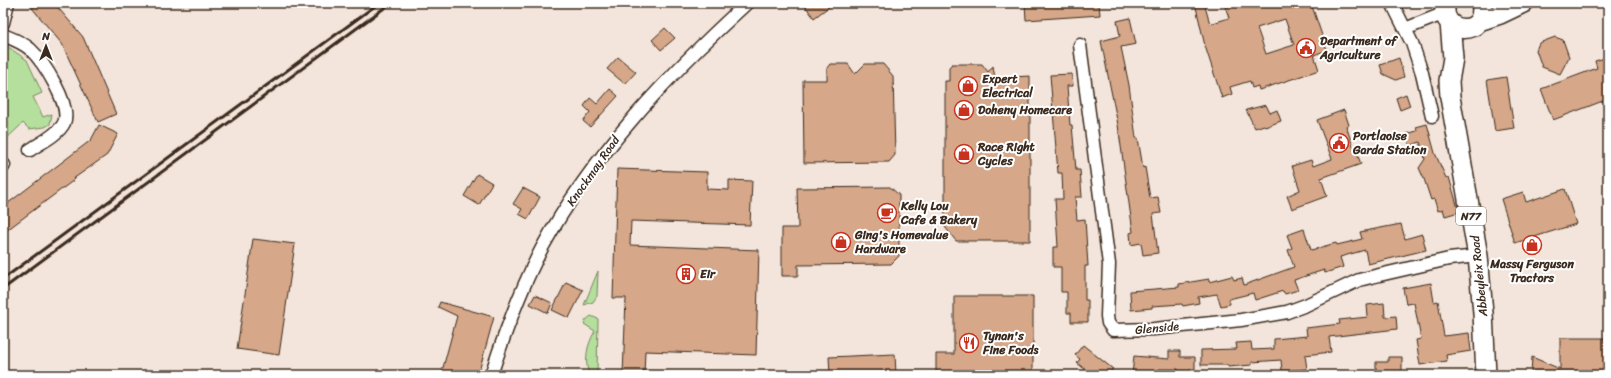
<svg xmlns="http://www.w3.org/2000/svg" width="1611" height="378" font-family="Sriracha,sans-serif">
<rect width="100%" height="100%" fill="#f3e5db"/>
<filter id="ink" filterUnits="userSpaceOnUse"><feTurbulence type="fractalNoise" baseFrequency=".025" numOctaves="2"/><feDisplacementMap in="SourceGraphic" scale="8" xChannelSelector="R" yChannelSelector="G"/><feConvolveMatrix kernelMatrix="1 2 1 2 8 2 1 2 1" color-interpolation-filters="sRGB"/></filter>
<g filter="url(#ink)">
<path fill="#b4df9d" stroke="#78845e" d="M3,47H8L27,60L42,93L33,97L43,117L52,114L50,124L45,127L29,129L23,123L3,142Z
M598,271L597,296L593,302L584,305Z
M591,316L598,319L597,375H589C584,359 587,345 595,331L584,324L586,320Z"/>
<path fill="#d6a788" stroke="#3b2a1e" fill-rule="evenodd" d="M38,3H54L83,37L116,114L98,122L62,44L32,8Z
M803,3H834L814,18Z
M1025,3H1099L1100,15L1026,20Z
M1195,3H1204L1210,24L1229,18L1224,3H1311L1327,50L1314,55L1319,70L1259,90L1258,86L1252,88L1250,81L1230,87L1232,94L1222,98L1205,46ZM1285,19L1294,45L1266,54L1257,28Z
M1130,18L1136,44L1121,47L1129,85L1136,138H1138L1143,168L1145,167L1150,198L1158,197L1161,213L1153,214L1158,253L1143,255L1141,243L1131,245L1130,233L1133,232L1118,125L1101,41L1120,36L1117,21Z
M665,28L675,38L661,50L652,40Z
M1555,37L1563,40L1569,57L1560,74L1542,67L1536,50L1539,43Z
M618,57L636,72L625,84L607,69Z
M1608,57V99L1553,120L1541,89L1597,68L1595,61Z
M1399,58L1404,77L1396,80L1383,74L1380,65Z
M830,64H848L855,74L865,64H883L893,76L895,155L889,162L804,163L803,80H827V68Z
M952,64H982L988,72L993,66L995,78L1030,76V241H956L945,227V81H949V67Z
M1072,74L1073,86H1067L1070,125H1072L1076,170H1080L1082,197H1075L1077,220L1085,219L1088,266H1085V300H1088V322H1071V313H1067V292H1061V267H1053V247H1058L1055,199H1063L1062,173H1058L1050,75Z
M1506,77L1514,128L1495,131L1487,80Z
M610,89L618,96L590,127L583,121L590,112L584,106L590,98L597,104Z
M1406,94L1410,106L1400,110L1396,98Z
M1266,105L1270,113L1277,110L1281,121L1265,127L1264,125L1255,128L1246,110Z
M1344,110L1349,125L1346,126L1355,152L1356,151L1361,164L1321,178L1327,196L1292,209L1287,196L1300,190L1292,166L1311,160L1313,166L1332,159L1317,120Z
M1427,124L1435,153L1446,178L1449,177L1459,212L1445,216L1443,209L1438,211L1434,199L1431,200L1424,179L1419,168L1425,159L1420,142L1410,146L1406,134L1417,131L1416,127Z
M99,125L118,134L107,155L73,179L74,180L3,233V207L91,140Z
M617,169L707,172V189L729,190V180L752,181L750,225L631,221L630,245L759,250L756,355L645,351L644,375H623L626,298H613Z
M477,174L492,183L479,205L464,196Z
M890,187L899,195V256L891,264L798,265V276H782V228H798L797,188Z
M523,188L540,197L528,219L519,214L522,209L513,204Z
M1565,189L1576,224L1515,243L1501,199L1523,192L1526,202Z
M1401,224L1405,239L1422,234L1426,250L1368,264L1365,250L1340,257L1343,267L1325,273L1324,270L1294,280L1298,290L1285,294L1283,291L1255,300L1253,293L1229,299L1230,304L1221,306L1217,294L1198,297L1199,303L1183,306L1182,304L1152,306V308L1131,310L1130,291L1179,287V284L1209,279V282L1232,276L1234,280L1242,278L1244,285L1294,267L1288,250L1292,248L1287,235L1304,229L1311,250L1336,243L1337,245L1362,239L1360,232Z
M253,239L295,244L279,355L237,349Z
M566,282L583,290L569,318L552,310Z
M1431,283L1434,302L1438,301L1444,336L1469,333L1471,351L1446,355L1447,361L1420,365L1416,340L1421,339L1414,303L1406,304L1403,288Z
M535,295L552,303L548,313L530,304Z
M954,296H1033V375H936V354H954Z
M440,302L494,317L478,375H441L457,316L438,307Z
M1384,303L1385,317L1396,316L1397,329L1329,337L1331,352L1305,355L1307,369L1282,371L1281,360L1252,362V365L1228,367V365H1201V350L1237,349L1236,343L1251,342L1252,350L1274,349V339L1307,336L1306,328L1340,324L1339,320L1368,317L1367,305Z
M1560,338H1608V375H1531L1532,357L1560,369Z
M1083,345L1113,369L1108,375H1092L1077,363L1080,359L1075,355Z
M1169,351H1180V357H1195V369H1191V375H1178V369H1159V375H1132L1134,356L1169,359Z
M895,354L896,375H830L829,357Z
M1388,357H1402V375H1376V362H1388Z"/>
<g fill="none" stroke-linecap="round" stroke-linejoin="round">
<g stroke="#3b2a1e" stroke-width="15">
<path id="street" d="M1392,3L1412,43L1422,73L1432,116
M3,23L8,3
M1405,29L1445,13
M3,35C13,39 22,42 30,49C43,61 72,106 64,123C58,135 40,143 30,150
M1080,45L1109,264L1107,316L1108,323L1113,330L1154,329L1241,320L1287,312L1306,305L1359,280L1375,276L1449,259L1478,256
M3,167L4,165
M491,375C505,332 521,288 542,248C593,154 668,75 747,3"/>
</g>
<g stroke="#3b2a1e" stroke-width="22">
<path id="primary" d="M1446,3C1437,35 1489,39 1481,3
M1479,21L1500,14L1523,3
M1450,23L1453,58L1449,81L1450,97L1478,256L1483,313L1486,375"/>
</g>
<use href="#street" stroke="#fff" stroke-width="12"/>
<use href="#primary" stroke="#fff" stroke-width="19"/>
<path stroke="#3b2a1e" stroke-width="3" d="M3,279L379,3
M3,289L391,3"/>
</g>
</g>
<defs>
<g id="civic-ring" transform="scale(1)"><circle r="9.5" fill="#fff" stroke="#c8321e" stroke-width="1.5"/><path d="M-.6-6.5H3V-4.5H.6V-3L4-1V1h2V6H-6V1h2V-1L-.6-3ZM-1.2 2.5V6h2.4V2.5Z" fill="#c8321e"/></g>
<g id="shop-ring" transform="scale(1)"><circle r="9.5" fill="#fff" stroke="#c8321e" stroke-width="1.5"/><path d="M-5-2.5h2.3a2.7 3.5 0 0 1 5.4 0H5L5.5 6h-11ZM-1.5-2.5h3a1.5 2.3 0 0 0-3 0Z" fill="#c8321e"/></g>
<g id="cafe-ring" transform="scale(1)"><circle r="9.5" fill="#fff" stroke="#c8321e" stroke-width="1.5"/><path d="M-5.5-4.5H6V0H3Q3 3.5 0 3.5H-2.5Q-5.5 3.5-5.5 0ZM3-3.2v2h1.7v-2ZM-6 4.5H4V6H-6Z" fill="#c8321e"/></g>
<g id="building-ring" transform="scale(1)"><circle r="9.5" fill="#fff" stroke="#c8321e" stroke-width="1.5"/><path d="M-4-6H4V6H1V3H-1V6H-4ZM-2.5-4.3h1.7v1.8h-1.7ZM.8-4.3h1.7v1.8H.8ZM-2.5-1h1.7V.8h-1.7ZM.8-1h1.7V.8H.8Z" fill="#c8321e"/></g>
<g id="restaurant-ring" transform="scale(1)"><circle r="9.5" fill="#fff" stroke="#c8321e" stroke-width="1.5"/><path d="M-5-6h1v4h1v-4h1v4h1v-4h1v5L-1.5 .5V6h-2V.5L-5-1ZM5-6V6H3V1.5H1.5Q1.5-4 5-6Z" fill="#c8321e"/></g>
</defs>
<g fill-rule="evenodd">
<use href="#civic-ring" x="1306" y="48"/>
<use href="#shop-ring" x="968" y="86"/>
<use href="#shop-ring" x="964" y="110"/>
<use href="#civic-ring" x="1339" y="143"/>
<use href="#shop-ring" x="964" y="154"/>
<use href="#cafe-ring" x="887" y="213"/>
<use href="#shop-ring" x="841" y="242"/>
<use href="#shop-ring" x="1532" y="245"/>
<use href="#building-ring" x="686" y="274"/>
<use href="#restaurant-ring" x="969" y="343"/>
</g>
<g text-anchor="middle" stroke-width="4" stroke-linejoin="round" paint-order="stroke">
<rect fill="#fff" stroke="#766a62" stroke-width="1" x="1456" y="207" width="30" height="18" rx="3"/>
<g font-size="11" font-weight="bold" fill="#3b2a1e">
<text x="1471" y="220">N77</text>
</g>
<g font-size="12" font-weight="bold" fill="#3b2a1e" stroke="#fff" text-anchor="start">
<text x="1320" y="45">Department of<tspan x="1320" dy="14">Agriculture</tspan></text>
<text x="982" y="83">Expert<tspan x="982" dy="14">Electrical</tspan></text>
<text x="978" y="114">Doheny Homecare</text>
<text x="1353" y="140">Portlaoise<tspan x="1353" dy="14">Garda Station</tspan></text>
<text x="978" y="151">Race Right<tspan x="978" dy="14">Cycles</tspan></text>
<text x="901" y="210">Kelly Lou<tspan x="901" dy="14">Cafe &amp; Bakery</tspan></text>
<text x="855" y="239">Ging's Homevalue<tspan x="855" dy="14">Hardware</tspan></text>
<text x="1532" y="268" text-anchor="middle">Massy Ferguson<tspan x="1532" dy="14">Tractors</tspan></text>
<text x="700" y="278">Eir</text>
<text x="983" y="340">Tynan's<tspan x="983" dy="14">Fine Foods</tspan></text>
</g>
<g font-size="12" fill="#3b2a1e" stroke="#fff">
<text transform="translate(593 171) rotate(-55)" y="4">Knockmay Road</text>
<text transform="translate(1479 276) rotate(-96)" y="4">Abbeyleix Road</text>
<text transform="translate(1157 328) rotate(-5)" y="4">Glenside</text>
</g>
</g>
<rect width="1611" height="378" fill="none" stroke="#fff" stroke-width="16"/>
<rect x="8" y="8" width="1595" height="362" fill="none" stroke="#3b2a1e" stroke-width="1.5" filter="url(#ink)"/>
<g transform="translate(46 46)" stroke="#ffffff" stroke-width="3" paint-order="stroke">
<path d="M0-3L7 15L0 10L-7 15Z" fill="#3b2a1e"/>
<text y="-6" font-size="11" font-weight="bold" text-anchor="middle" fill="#3b2a1e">N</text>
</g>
</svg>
